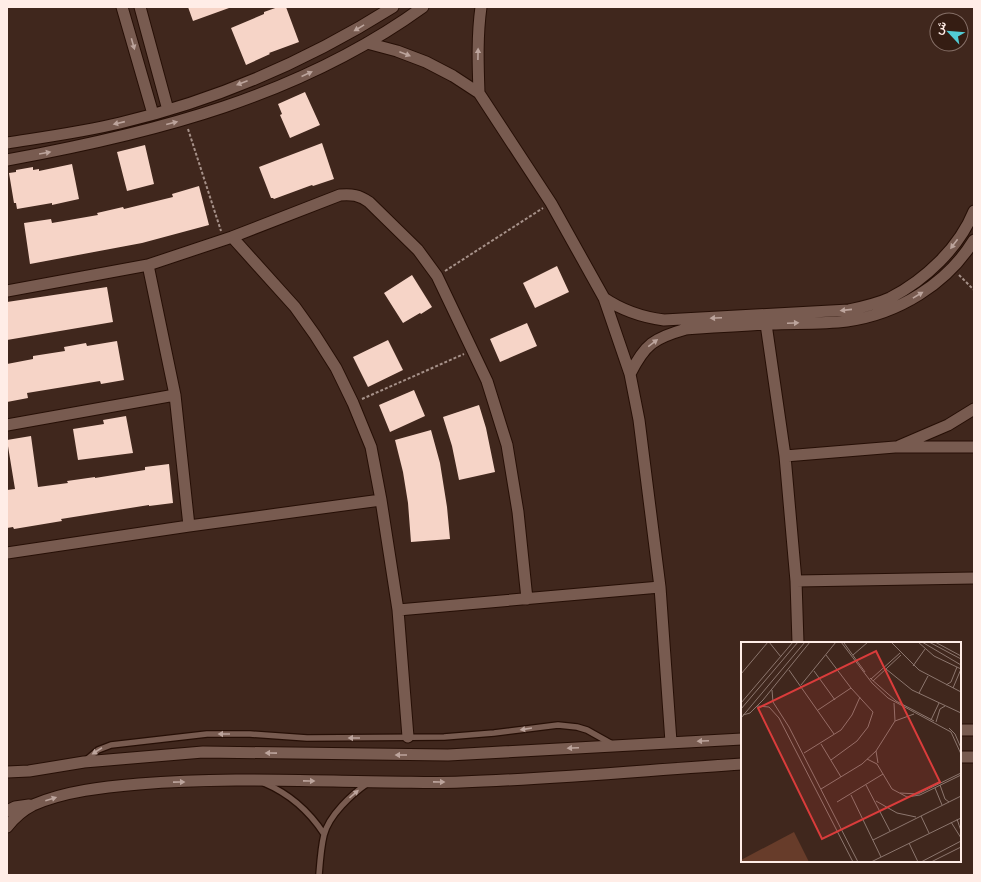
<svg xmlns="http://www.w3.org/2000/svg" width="981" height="882" font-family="'Source Sans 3',Vazirmatn,sans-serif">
<rect width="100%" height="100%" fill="#40271d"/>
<path fill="#f6d4c7" d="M188,7H229V8L193,21Z
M278,7H286L299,42L269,53L270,54L246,65L231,28L264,14V12Z
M305,92L320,125L290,138L280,115L282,114L278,104Z
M322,143L334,179L313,186L312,185L274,199L273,198H271L259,167Z
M145,145L154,184L127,191L117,152Z
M72,164L79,199L52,205V203L17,209L16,203H14L9,173L16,172V170L33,167V170L39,169V171Z
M199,186L209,225L142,243L30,264L24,223L51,219L52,223L98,215L97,213L123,207L124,209L173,197L172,194Z
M557,266L569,292L535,308L523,283Z
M412,275L432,307L421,314L420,313L403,323L384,293Z
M107,287L113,322L7,340V302Z
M527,323L537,346L500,362L490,339Z
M388,340L403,370L368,387L353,357Z
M117,341L124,380L101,384L100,381L27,393L28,398L7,402V364L33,359V356L65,351L64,347L86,343L87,346Z
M414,390L425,416L390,432L379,405Z
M479,405L486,428L495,472L459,480L452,446L443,417Z
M126,416L133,453L78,460L73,429L104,424L103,420Z
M431,430L440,463L447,507L450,539L411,542L408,503L403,472L395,440Z
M31,436L38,487L68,483L67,481L95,477V478L145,470V467L169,464L173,503L149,506V505L61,519L62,521L14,529L13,527L7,528V490L15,489L7,440Z"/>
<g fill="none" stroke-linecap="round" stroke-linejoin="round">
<g stroke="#260f06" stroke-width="8">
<path id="service" d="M85,761L98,750L111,745L207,734H250L307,738L444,737L494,733L558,725L577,727L587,730L612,744
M264,783C290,794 309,811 324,834
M319,875C320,862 321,847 324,835C329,815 352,794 368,783"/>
</g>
<g stroke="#260f06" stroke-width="13">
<path id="minor" d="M122,7L153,114
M140,7L168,110
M367,43L397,51L426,62L453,76L479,93L551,203L604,298L630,374L639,420L660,587L671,742
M479,93C478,64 477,36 481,7
M7,143C45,137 83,132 120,123C217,100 309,60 393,7
M7,160C155,133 300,96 423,7
M232,237L295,307L315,335L336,368L353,403L371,447L381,500L398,610L408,737
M148,265L175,395L189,526
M7,291L148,265L232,237L340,195C352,194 359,195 369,202L418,250L437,276L487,381L507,445L518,512L527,599
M604,298C623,311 641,317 664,320L849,310C863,307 877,304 890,298C925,280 959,248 974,211
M766,324L785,456L796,581L798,643
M630,374C645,344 654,338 686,329C715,327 743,325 771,324C796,323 822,324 847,321C898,314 947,284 974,240
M7,425L175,395
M899,446L948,425L974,409
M785,456L895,447H974
M7,553L189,526L381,500
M796,581L974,578
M398,610L660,587"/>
</g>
<g stroke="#260f06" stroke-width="13">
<path id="tertiary" d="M960,730H974
M960,757H974
M7,772L29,771L84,762L203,752L448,755L742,739
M7,811L15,807L29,805
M7,827C14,818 23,810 33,805C65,791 104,787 139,784C221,777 304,781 386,782C411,782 437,783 461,782C555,779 648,770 742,764"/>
</g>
<path stroke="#a69189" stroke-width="2" stroke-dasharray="3 2" stroke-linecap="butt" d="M188,129L221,231
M445,271L543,208
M959,275L974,290
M362,399L464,354"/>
<use href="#service" stroke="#785b50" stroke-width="5.5"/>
<use href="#minor" stroke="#785b50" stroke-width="11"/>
<use href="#tertiary" stroke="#785b50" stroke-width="11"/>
</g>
<defs><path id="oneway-solid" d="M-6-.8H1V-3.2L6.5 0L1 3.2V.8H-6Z"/></defs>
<g fill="#bca49c">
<use href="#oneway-solid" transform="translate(359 28) rotate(149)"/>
<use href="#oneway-solid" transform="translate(133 44) rotate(74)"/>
<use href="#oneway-solid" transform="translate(405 54) rotate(21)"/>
<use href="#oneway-solid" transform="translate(478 54) rotate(-89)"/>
<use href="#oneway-solid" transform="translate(307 74) rotate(-24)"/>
<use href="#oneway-solid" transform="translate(242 83) rotate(159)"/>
<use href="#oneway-solid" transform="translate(119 123) rotate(167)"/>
<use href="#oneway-solid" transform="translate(172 123) rotate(-14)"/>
<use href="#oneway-solid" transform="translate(45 153) rotate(-10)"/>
<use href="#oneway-solid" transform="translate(954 244) rotate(127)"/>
<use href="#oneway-solid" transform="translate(918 295) rotate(-31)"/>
<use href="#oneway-solid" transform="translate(846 310) rotate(174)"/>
<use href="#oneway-solid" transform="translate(716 318) rotate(177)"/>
<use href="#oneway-solid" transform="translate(793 323) rotate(-2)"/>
<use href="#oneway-solid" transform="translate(653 343) rotate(-37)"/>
<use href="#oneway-solid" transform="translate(526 729) rotate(171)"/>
<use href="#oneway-solid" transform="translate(224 734) rotate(180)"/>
<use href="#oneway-solid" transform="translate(354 738) rotate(180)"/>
<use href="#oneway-solid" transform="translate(703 741) rotate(178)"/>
<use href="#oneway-solid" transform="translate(573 748) rotate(177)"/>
<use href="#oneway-solid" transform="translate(97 751) rotate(147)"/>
<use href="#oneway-solid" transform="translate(271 753) rotate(-179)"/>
<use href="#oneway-solid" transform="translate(401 755) rotate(-180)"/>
<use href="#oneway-solid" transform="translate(309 781) rotate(1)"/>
<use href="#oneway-solid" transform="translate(179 782) rotate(-1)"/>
<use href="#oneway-solid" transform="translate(439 782) rotate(1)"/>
<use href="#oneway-solid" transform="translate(354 794) rotate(-41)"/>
<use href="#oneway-solid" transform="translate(51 799) rotate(-18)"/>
</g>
<g transform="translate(741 642)">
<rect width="220" height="220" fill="#40271d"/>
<path d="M53,190L68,220H0V218Z" fill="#673c2a"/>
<path fill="none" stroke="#8c766e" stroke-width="1" d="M28,0L40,15M100,0L131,41L147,56L210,90L220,112M150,0L178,28L220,50M177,0L193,14L220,27M181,0L220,23M188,0L220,17M194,0L220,14M103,1L124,30M85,13L110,46L132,70L127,85L116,99L90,118M112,13L127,0M172,24L184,7M145,27L171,48L220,71M48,28L93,92M73,29L94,58M0,32L27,0M129,36L155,59L193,79M130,37L159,11M132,39L160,13M60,43L95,0M205,43L210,40L216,25M212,46L220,27M31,48L32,60L48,85L117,220M178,51L187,34M0,61L52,0M16,64L28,65L38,76L112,220M0,67L57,0M77,68L110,46M2,73L9,71L22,58L69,0M0,76L64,0M190,78L198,61M154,79L173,72M195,80L199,67L204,64M208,86L214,92L220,106M80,102L100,135M135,109L137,121M63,111L100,88L111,73L119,55M126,117L136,122L151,147L166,155L179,153L220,133M125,143L149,189M199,143L204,157L208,160M194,146L201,163M80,147L121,122L135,109L154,79L153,61M159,151L177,152L220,131M110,153L140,215M135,159L156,171L175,175M96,160L142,132M180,174L188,191M216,177L220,189M210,180L220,196M132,198L220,154M168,201L177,220M130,220L220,176M180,220L220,199M190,220L220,205"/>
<path fill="#da3c3b" fill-opacity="0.15" stroke="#da3c3b" stroke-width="2" d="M135,9L199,140L81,197L17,66Z"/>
<rect width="220" height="220" fill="none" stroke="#ffede7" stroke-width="2"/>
</g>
<rect width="981" height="882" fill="none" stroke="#ffede7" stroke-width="16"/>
<g transform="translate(949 32) rotate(296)"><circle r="19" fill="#351d13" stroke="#867068"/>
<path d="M0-3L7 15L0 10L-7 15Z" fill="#52ccd6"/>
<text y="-6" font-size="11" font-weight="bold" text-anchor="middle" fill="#ffede7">ش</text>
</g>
</svg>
